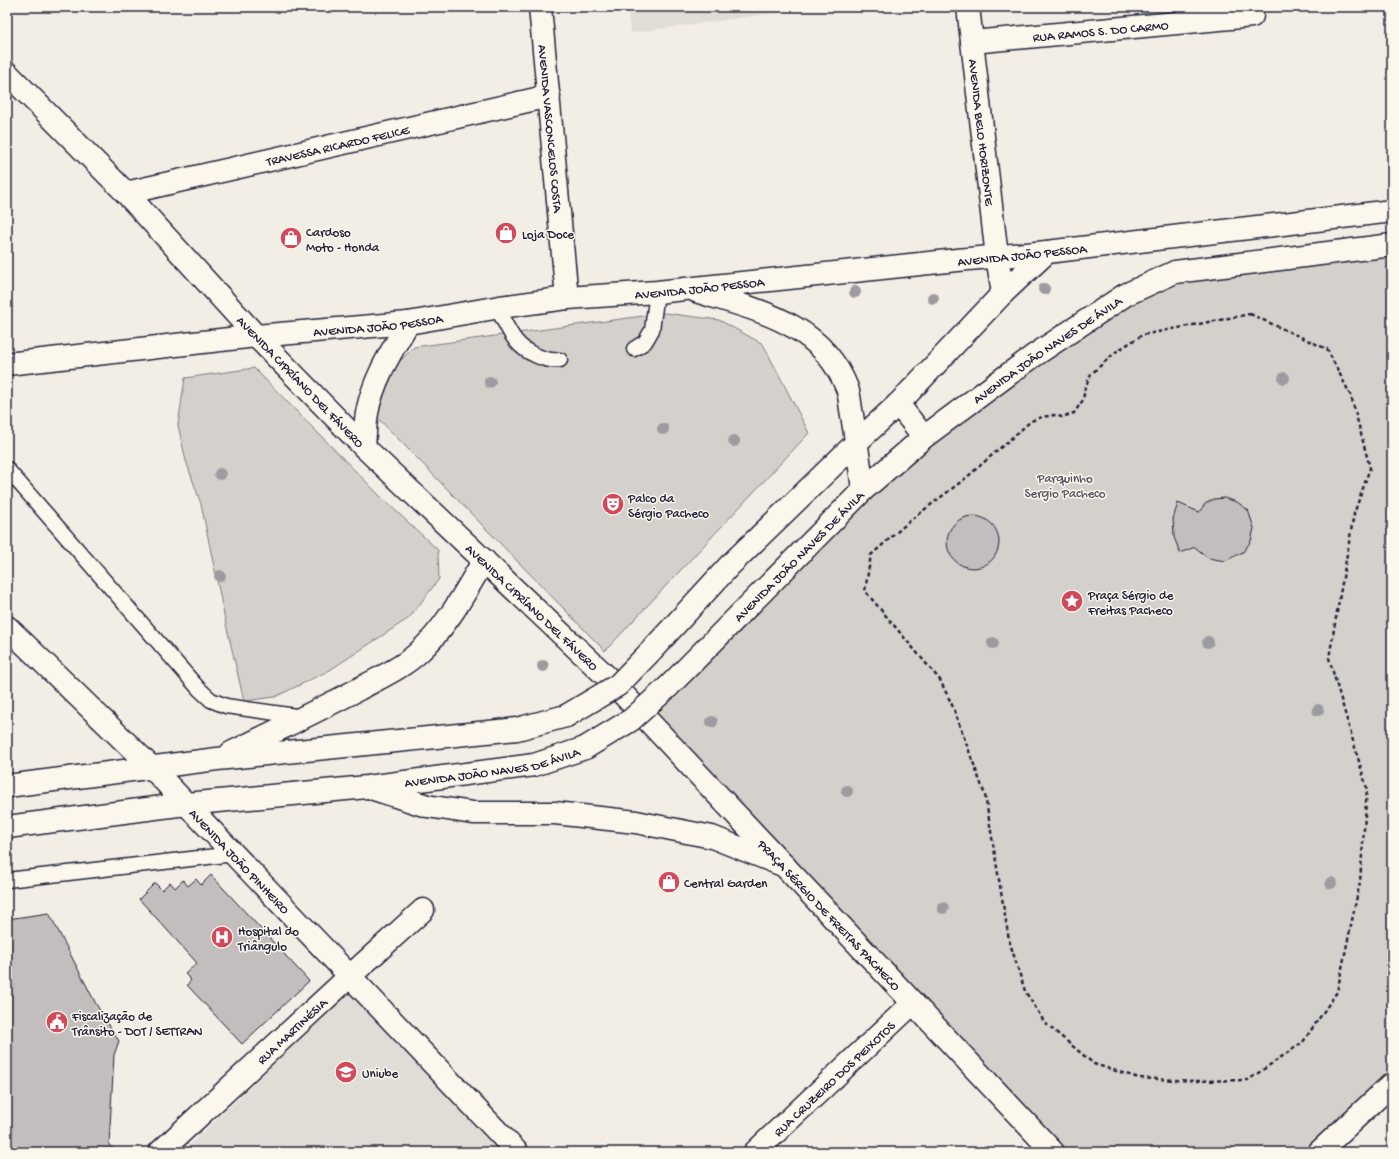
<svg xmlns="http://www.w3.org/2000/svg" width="1399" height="1159" font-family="'Gochi Hand',sans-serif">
<rect width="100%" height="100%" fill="#f2eee5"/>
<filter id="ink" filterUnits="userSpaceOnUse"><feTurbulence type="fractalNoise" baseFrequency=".025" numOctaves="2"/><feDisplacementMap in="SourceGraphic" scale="8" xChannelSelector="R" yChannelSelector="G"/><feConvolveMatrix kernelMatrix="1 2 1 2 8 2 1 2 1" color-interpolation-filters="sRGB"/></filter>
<g filter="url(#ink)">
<path fill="#e0dcd6" d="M627,7H817L631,33Z
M350,992L501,1152H182Z"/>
<path fill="#d4d1cc" stroke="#7b7a84" d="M1392,245V1084L1319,1152H1053L647,720L924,437L1175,272Z
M665,313L719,320L763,344L809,433L605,651L372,412L389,372L414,347Z
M254,368L383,499L438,550L439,579L409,618L330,670L275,697L244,701L226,624L201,504L186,461L178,425L185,378Z"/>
<path fill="#c2bebe" stroke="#22223b" d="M1224,498L1237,502L1248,510L1254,528L1251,541L1243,552L1225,561L1208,558L1195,547L1180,553L1174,537L1173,519L1178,503L1199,512L1205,504L1214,499Z
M947 542a26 26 0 1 1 52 0a26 26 0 1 1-52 0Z
M211,875L309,981L242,1044L187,985L191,980L185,974L197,963L139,899L155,883L162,890L170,882L175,888L183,880L188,886L196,879L201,885Z
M49,913L96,1004L119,1041L114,1055L109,1145L117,1152H7V919Z"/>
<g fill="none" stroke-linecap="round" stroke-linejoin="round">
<g stroke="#22223b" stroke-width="17">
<path id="service" d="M497,308C508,327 513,346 535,355C544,359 550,361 560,360
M634,349L645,342L652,330L657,292
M7,469L199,689L211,700L226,706L303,717
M7,880L234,854"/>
</g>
<g stroke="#22223b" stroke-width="25">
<g id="minor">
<path id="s1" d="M968,7L997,257L1003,293"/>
<path id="s2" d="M972,42L1252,16"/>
<path id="s3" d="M126,193L549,96"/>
<path id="s4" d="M256,336L364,447L607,677L1053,1152"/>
<path id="s5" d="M7,627L152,768L517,1152"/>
<path id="s6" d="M160,1152L350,976L423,910"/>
<path id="s7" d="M755,1152L913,1003"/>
<path d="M1319,1152L1392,1084"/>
</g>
</g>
<g stroke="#22223b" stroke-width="25">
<g id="tertiary">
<path id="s8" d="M540,7L567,298"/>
<path d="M7,73L126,193L256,336"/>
<path d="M696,291C756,310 821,322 847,388C850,396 850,406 852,415C856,440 860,465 863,490"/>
<path id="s9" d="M7,364L256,336L408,323L500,307L567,298L657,292L957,260L1047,252"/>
<path d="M364,447C365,436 365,424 367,413C373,380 391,352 408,323"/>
</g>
</g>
<g stroke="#22223b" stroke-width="25">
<g id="secondary">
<path d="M898,404L924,437"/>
<path d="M650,652L730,565L857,442L898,404L1003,293L1047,252L1392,211"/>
<path id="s10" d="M668,687L863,490L924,437L1032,357L1125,295L1175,272L1392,245"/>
<path d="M231,753C274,732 317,711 359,689C379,678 402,668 419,652C447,627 465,592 484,560"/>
<path d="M7,786L217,759L517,729L566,716"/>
<path d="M374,789L427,806L473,813H555L636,822L712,837L785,866"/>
<path id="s11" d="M7,827L186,804L367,787L534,765L585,748"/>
</g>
</g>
<path stroke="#22223b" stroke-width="2.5" stroke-dasharray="4 3" stroke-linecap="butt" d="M1250,314L1327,349L1351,396L1370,468L1354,514L1329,658L1367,789L1360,882L1337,992L1303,1042L1248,1080L1194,1081L1139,1078L1094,1064L1045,1023L1025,991L1009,940L985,795L953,707L940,680L865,591L871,555L912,519L966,478L1031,421L1042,417L1054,415L1062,417L1074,413L1083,400L1085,388L1091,374L1117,351L1142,335Z"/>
<use href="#service" stroke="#fbf7ec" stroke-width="14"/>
<use href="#minor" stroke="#fbf7ec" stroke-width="22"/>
<use href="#tertiary" stroke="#fbf7ec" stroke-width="22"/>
<use href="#secondary" stroke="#fbf7ec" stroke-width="22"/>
<g stroke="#22223b" stroke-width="25" stroke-linecap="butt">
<path id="secondary-bridge" d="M566,716L618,685L650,652
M585,748L631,720L668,687"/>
</g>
<use href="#secondary-bridge" stroke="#fbf7ec" stroke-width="22"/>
</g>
<g fill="#9d9b9f">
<circle cx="1044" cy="289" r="6"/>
<circle cx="855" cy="292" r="6"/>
<circle cx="933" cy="298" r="6"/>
<circle cx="1284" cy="378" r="6"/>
<circle cx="490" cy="382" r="6"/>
<circle cx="663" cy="429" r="6"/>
<circle cx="734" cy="441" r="6"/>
<circle cx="220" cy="474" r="6"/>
<circle cx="220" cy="576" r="6"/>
<circle cx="1208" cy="642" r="6"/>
<circle cx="993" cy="643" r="6"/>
<circle cx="543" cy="666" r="6"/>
<circle cx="1318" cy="710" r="6"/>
<circle cx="712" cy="722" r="6"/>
<circle cx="847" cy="791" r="6"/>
<circle cx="1331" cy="883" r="6"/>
<circle cx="943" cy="908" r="6"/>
</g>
</g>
<defs>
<g id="shop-disc" transform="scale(1.15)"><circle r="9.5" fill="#d1495b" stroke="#fbf7ec"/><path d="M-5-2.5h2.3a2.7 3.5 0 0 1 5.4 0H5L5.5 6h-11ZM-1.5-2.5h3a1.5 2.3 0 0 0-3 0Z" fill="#fff"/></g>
<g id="theatre-disc" transform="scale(1.15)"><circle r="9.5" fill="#d1495b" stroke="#fbf7ec"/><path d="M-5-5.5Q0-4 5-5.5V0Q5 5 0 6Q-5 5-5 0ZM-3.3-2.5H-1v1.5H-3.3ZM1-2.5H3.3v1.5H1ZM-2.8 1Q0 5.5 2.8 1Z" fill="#fff"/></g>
<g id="sight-disc" transform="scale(1.15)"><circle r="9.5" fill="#d1495b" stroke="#fbf7ec"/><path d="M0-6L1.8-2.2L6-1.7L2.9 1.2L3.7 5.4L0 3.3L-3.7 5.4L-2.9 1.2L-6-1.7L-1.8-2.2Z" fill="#fff"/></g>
<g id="hospital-disc" transform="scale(1.15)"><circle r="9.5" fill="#d1495b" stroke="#fbf7ec"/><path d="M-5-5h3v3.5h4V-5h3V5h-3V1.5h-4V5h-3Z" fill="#fff"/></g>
<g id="civic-disc" transform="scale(1.15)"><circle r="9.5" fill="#d1495b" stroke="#fbf7ec"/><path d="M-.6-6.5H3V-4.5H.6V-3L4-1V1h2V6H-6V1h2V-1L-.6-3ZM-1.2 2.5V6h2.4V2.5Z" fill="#fff"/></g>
<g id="university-disc" transform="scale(1.15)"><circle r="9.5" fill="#d1495b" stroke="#fbf7ec"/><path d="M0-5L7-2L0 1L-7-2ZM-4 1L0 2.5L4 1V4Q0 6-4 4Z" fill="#fff"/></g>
</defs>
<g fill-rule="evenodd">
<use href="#shop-disc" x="506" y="233"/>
<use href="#shop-disc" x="291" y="238"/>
<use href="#theatre-disc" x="613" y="504"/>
<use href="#sight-disc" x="1072" y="601"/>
<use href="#shop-disc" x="669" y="882"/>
<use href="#hospital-disc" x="222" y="937"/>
<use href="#civic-disc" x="57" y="1022"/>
<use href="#university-disc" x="346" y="1072"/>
</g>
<g text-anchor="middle" stroke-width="3" stroke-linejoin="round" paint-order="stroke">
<g font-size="13" fill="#22223b" stroke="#fbf7ec">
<text dy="5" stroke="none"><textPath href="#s2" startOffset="129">RUA RAMOS S. DO CARMO</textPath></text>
<text dy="5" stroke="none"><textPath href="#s8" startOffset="122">AVENIDA VASCONCELOS COSTA</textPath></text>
<text dy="5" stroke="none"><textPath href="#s1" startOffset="126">AVENIDA BELO HORIZONTE</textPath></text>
<text dy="5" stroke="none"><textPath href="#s3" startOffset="217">TRAVESSA RICARDO FELICE</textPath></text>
<text transform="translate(1022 254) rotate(-6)" y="5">AVENIDA JOÃO PESSOA</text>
<text dy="5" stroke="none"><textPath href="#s9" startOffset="697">AVENIDA JOÃO PESSOA</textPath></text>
<text dy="5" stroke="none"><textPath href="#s9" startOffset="373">AVENIDA JOÃO PESSOA</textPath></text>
<text dy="5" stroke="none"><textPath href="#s10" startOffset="509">AVENIDA JOÃO NAVES DE ÁVILA</textPath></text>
<text transform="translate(301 381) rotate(46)" y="5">AVENIDA CIPRÍANO DEL FÁVERO</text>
<text dy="5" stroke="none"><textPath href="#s10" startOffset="185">AVENIDA JOÃO NAVES DE ÁVILA</textPath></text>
<text dy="5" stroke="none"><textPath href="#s4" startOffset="387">AVENIDA CIPRÍANO DEL FÁVERO</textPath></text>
<text dy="5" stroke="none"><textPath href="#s11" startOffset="489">AVENIDA JOÃO NAVES DE ÁVILA</textPath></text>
<text dy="5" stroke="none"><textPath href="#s5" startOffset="330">AVENIDA JOÃO PINHEIRO</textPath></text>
<text dy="5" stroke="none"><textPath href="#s4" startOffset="815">PRAÇA SÉRGIO DE FREITAS PACHECO</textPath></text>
<text dy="5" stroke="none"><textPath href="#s6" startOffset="179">RUA MARTINÉSIA</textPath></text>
<text dy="5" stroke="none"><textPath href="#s7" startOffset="108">RUA CRUZEIRO DOS PEIXOTOS</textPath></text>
</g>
<g font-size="13" fill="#22223b" stroke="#fbf7ec" text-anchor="start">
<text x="306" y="236">Cardoso<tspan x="306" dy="15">Moto - Honda</tspan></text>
<text x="522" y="238">Loja Doce</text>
<text x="628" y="502">Palco da<tspan x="628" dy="15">Sérgio Pacheco</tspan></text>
<text x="1088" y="599">Praça Sérgio de<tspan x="1088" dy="15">Freitas Pacheco</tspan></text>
<text x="684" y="887">Central Garden</text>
<text x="238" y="935">Hospital do<tspan x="238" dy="15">Triângulo</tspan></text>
<text x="72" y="1020">Fiscalização de<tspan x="72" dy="15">Trânsito - DOT / SETTRAN</tspan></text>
<text x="362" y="1077">Uniube</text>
</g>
<g font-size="13" fill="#575766" stroke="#fbf7ec">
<text x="1065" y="482">Parquinho<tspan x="1065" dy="15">Sergio Pacheco</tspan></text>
</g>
</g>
<rect width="1399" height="1159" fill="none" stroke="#fbf7ec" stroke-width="24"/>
<rect x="12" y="12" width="1375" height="1135" fill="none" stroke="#22223b" stroke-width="1.5" filter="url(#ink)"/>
</svg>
